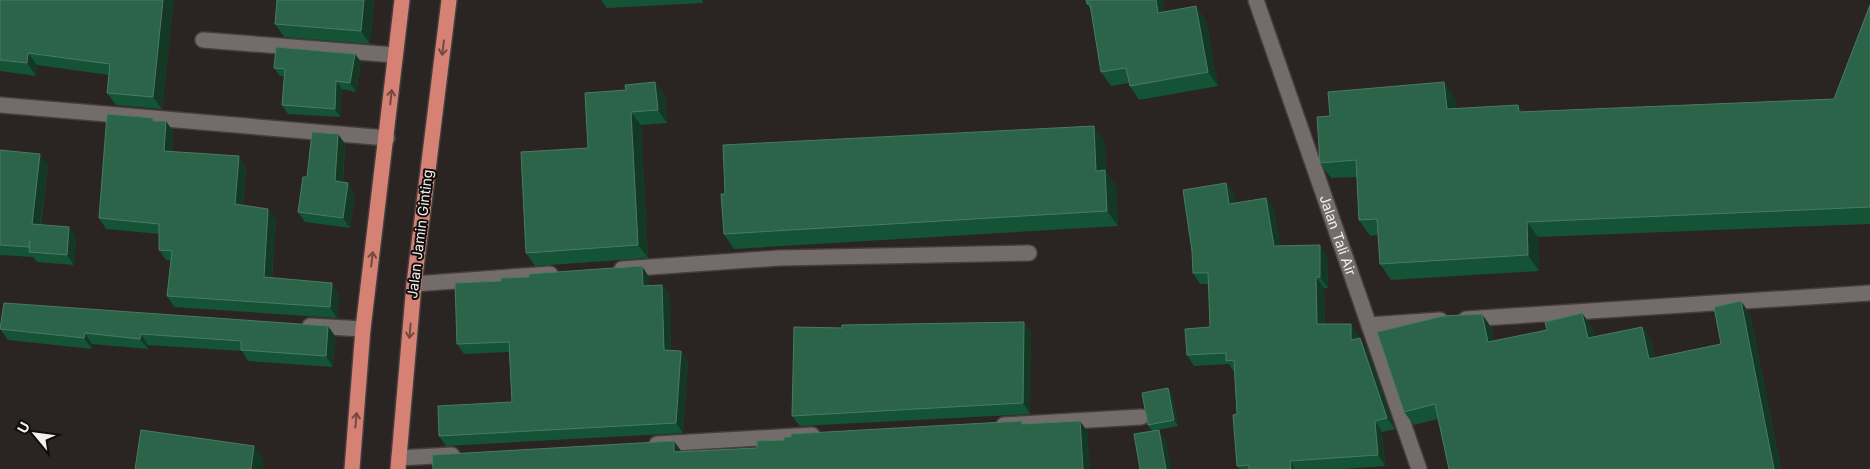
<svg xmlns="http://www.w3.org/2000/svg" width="1870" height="469" font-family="Inter,sans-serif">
<rect width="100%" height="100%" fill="#2a2423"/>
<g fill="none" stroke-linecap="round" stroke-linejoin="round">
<g stroke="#443f3e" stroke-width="18">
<g id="minor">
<path id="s1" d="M1256,0L1419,469"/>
<path d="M203,40L395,55"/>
<path d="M0,105L387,138"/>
<path d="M622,269L779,258L1029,253"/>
<path d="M414,284L550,274"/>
<path d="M1466,319L1870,293"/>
<path d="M1369,325L1440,320"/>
<path d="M310,326L363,329"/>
<path d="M1004,425L1141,417"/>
<path d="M657,444L812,435"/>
<path d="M399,458L452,455"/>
</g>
</g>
<g stroke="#443f3e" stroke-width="18">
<path id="trunk" d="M352,469L363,329L402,0
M398,469L414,284L449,0"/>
</g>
<use href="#minor" stroke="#746c6b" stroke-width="15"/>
<use href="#trunk" stroke="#d58174" stroke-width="15"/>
</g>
<path fill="#145335" d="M0,0H174L162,109L116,105L107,93L109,75L37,65L36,76L0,71Z
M374,0L370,44L284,37L275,24Z
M601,0H702L703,3L607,8Z
M1086,0H1163L1165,12L1206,20L1218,86L1139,100L1130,86L1129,83L1111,86L1101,72L1091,10L1087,4Z
M1870,5V224L1538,237L1539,271L1391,280L1380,264L1378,235L1370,236L1359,220L1357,177L1331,178L1320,163L1330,116L1455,98L1456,109L1518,105L1523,112L1834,99Z
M355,54L361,62L356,92L342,89L340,117L288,114L282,105L284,76H280L274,68Z
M585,93L665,95L667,123L641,125L648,258L535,266L526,253L588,148Z
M155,121H166L173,132L172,152L246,167L243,205L276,219L272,278L339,294L337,318L174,307L167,296L171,260H166L159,250V234L106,229L99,218Z
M338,134L345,144L343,182L355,193L350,228L305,222L298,212L307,177Z
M1105,141L1106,172L1116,186L1118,226L734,249L724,234Z
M0,150L48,165L41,225L69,227L76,238L74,265L37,262L33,257L0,255Z
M1226,183L1234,194L1235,203L1266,198L1274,209L1280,246L1327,256L1328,288H1324L1325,324L1359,335V338L1367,349L1395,429L1382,432L1385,466L1343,469H1239L1237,466V414L1234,372L1229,364L1194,366L1187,355L1210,327L1209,284H1200L1193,273Z
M649,277V285H662L670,295L671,350L681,351L688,361L683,433L446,446L439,436L512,402L509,352L464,354L457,344Z
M1582,313L1591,326L1594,337L1642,327L1651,340L1655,358L1721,344L1750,314L1781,469H1449L1438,419L1414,425L1404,412L1491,327L1494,341L1547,330Z
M328,326L335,336L333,367L248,361L242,351L148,345V349L92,344V349L8,340L0,329Z
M1031,332L1030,414L800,426L792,416Z
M1168,388L1172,394L1178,426L1152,431L1148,425Z"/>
<path fill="#133925" d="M163,0H174L162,109L153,97Z
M364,0H374L370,44L361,31Z
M1156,0H1163L1168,27L1158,13Z
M1196,6L1206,20L1218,86L1208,72Z
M28,53L37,65L36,76L27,63Z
M355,54L361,62L356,92L350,83Z
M336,81L342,89L340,117L335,109Z
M655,82L665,95L667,123L658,110Z
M1444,82L1455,98L1458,125L1447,109Z
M1518,105L1529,121L1519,112Z
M631,112L641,125L648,258L638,245Z
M166,121L173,132L171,162L164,151Z
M1094,126L1105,141L1106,172L1116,186L1118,226L1107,211L1096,171Z
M338,134L345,144L342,191L335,181Z
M40,154L48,165L39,234L32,224Z
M239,156L246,167L242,214L235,204Z
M348,183L355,193L350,228L343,218Z
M1226,183L1234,194L1237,215L1229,204Z
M1266,198L1274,209L1282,257L1274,246Z
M268,209L276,219L271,287L264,277Z
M1527,222L1538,237L1539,271L1528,255Z
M69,227L76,238L74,265L67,255Z
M1320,245L1327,256L1328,288L1320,277Z
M642,266L649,277L650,296L643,286Z
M1316,277L1324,288L1325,335L1317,324Z
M332,283L339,294L337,318L330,307Z
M662,285L670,295L671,360L664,350Z
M1741,301L1750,314L1781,469H1774Z
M1582,313L1591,326L1597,351L1588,338Z
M1482,314L1491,327L1497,355L1488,342Z
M1024,322L1031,332L1030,414L1023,403Z
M1351,324L1359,335V351L1351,340Z
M328,326L335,336L333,367L326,356Z
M1642,327L1651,340L1658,373L1649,359Z
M85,333L92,344V349L84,338Z
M141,334L148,345V349L140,339Z
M1360,338L1367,349L1395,429L1387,418Z
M681,351L688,361L683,433L676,423Z
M1168,388L1172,394L1178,426L1174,420Z
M1080,421L1088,432L1090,469H1083Z
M1375,421L1382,432L1385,466L1378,455Z
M1159,430L1166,440L1171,469H1166Z
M674,441L682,452H674Z
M254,446L264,460L263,469H251Z
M1290,461L1295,469H1291Z"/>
<path fill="#2c6449" stroke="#4b7a63" d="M0,0H163L153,97L107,93L110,64L28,53L27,63L0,60Z
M277,0H364L361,31L275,24Z
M1086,0H1156L1158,13L1196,6L1208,72L1130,86L1126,68L1101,72L1090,4H1087Z
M1870,5V207L1527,222L1528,255L1380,264L1377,219L1359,220L1356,160L1320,163L1317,117L1330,116L1328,92L1444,82L1447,109L1518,105L1519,112L1834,99Z
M276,47L355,54L350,83L336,81L335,109L282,105L285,69L274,68Z
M655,82L658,110L631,112L638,245L526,253L521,152L588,148L585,93L626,90L625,85Z
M107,114L153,118V121H166L164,151L239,156L235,204L268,209L264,277L332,283L330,307L167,296L172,251L159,250V224L99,218Z
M1094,126L1096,171L1105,170L1107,211L724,234L721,194H725L723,145Z
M312,132L338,134L335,181L348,183L343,218L298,212L303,177H307Z
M0,150L40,154L32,224L69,227L67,255L29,252L30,241L29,247L0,245Z
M1226,183L1229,204L1266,198L1274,246L1320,245V277H1316L1317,324H1351V340L1360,338L1387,418L1375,421L1378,455L1290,461L1291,469H1249V465L1237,466L1233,415L1237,414L1234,360L1226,361V353L1187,355L1185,329L1210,327L1208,273H1193L1192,251L1183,190Z
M642,266L643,286L662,285L664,350L681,351L676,423L439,436L438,406L512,402L509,342L457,344L455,283L501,281V278L529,277V274Z
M1741,301L1774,469H1449L1435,404L1404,412L1377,332L1443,316L1482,314L1488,342L1547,330L1545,322L1582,313L1588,338L1642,327L1649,359L1721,344L1714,307Z
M4,303L328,326L326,356L241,350V341L141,334L140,339L85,333L84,338L0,329Z
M1024,322L1023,403L792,416L794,327L842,328V325Z
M1168,388L1174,420L1148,425L1142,393Z
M1022,421V424L1080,421L1083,469H433L432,455L674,441V452L757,448V441L784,440V437H791V434Z
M141,430L254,446L251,469H135Z
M1159,430L1166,469H1140L1134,434Z"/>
<defs><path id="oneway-shaft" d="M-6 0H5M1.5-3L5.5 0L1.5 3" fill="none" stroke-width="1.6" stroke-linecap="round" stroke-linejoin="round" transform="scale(1.25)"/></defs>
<g stroke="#724840">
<use href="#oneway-shaft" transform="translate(443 48) rotate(97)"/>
<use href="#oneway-shaft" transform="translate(391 97) rotate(-84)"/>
<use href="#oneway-shaft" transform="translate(372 259) rotate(-83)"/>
<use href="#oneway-shaft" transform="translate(410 331) rotate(95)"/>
<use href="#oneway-shaft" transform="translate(356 420) rotate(-85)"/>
</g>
<g text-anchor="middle" stroke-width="4" stroke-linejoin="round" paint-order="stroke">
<g font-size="14" fill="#f4f0ef" stroke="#100e0d">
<text transform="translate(420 234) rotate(-83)" y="5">Jalan Jamin Ginting</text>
<text dy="5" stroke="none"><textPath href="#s1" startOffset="249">Jalan Tali Air</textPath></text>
</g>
</g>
<g transform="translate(35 434) rotate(299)" stroke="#100e0d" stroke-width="4" paint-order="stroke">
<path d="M0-4L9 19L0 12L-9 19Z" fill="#f4f0ef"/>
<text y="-8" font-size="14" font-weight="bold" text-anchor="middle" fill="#f4f0ef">U</text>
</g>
</svg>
